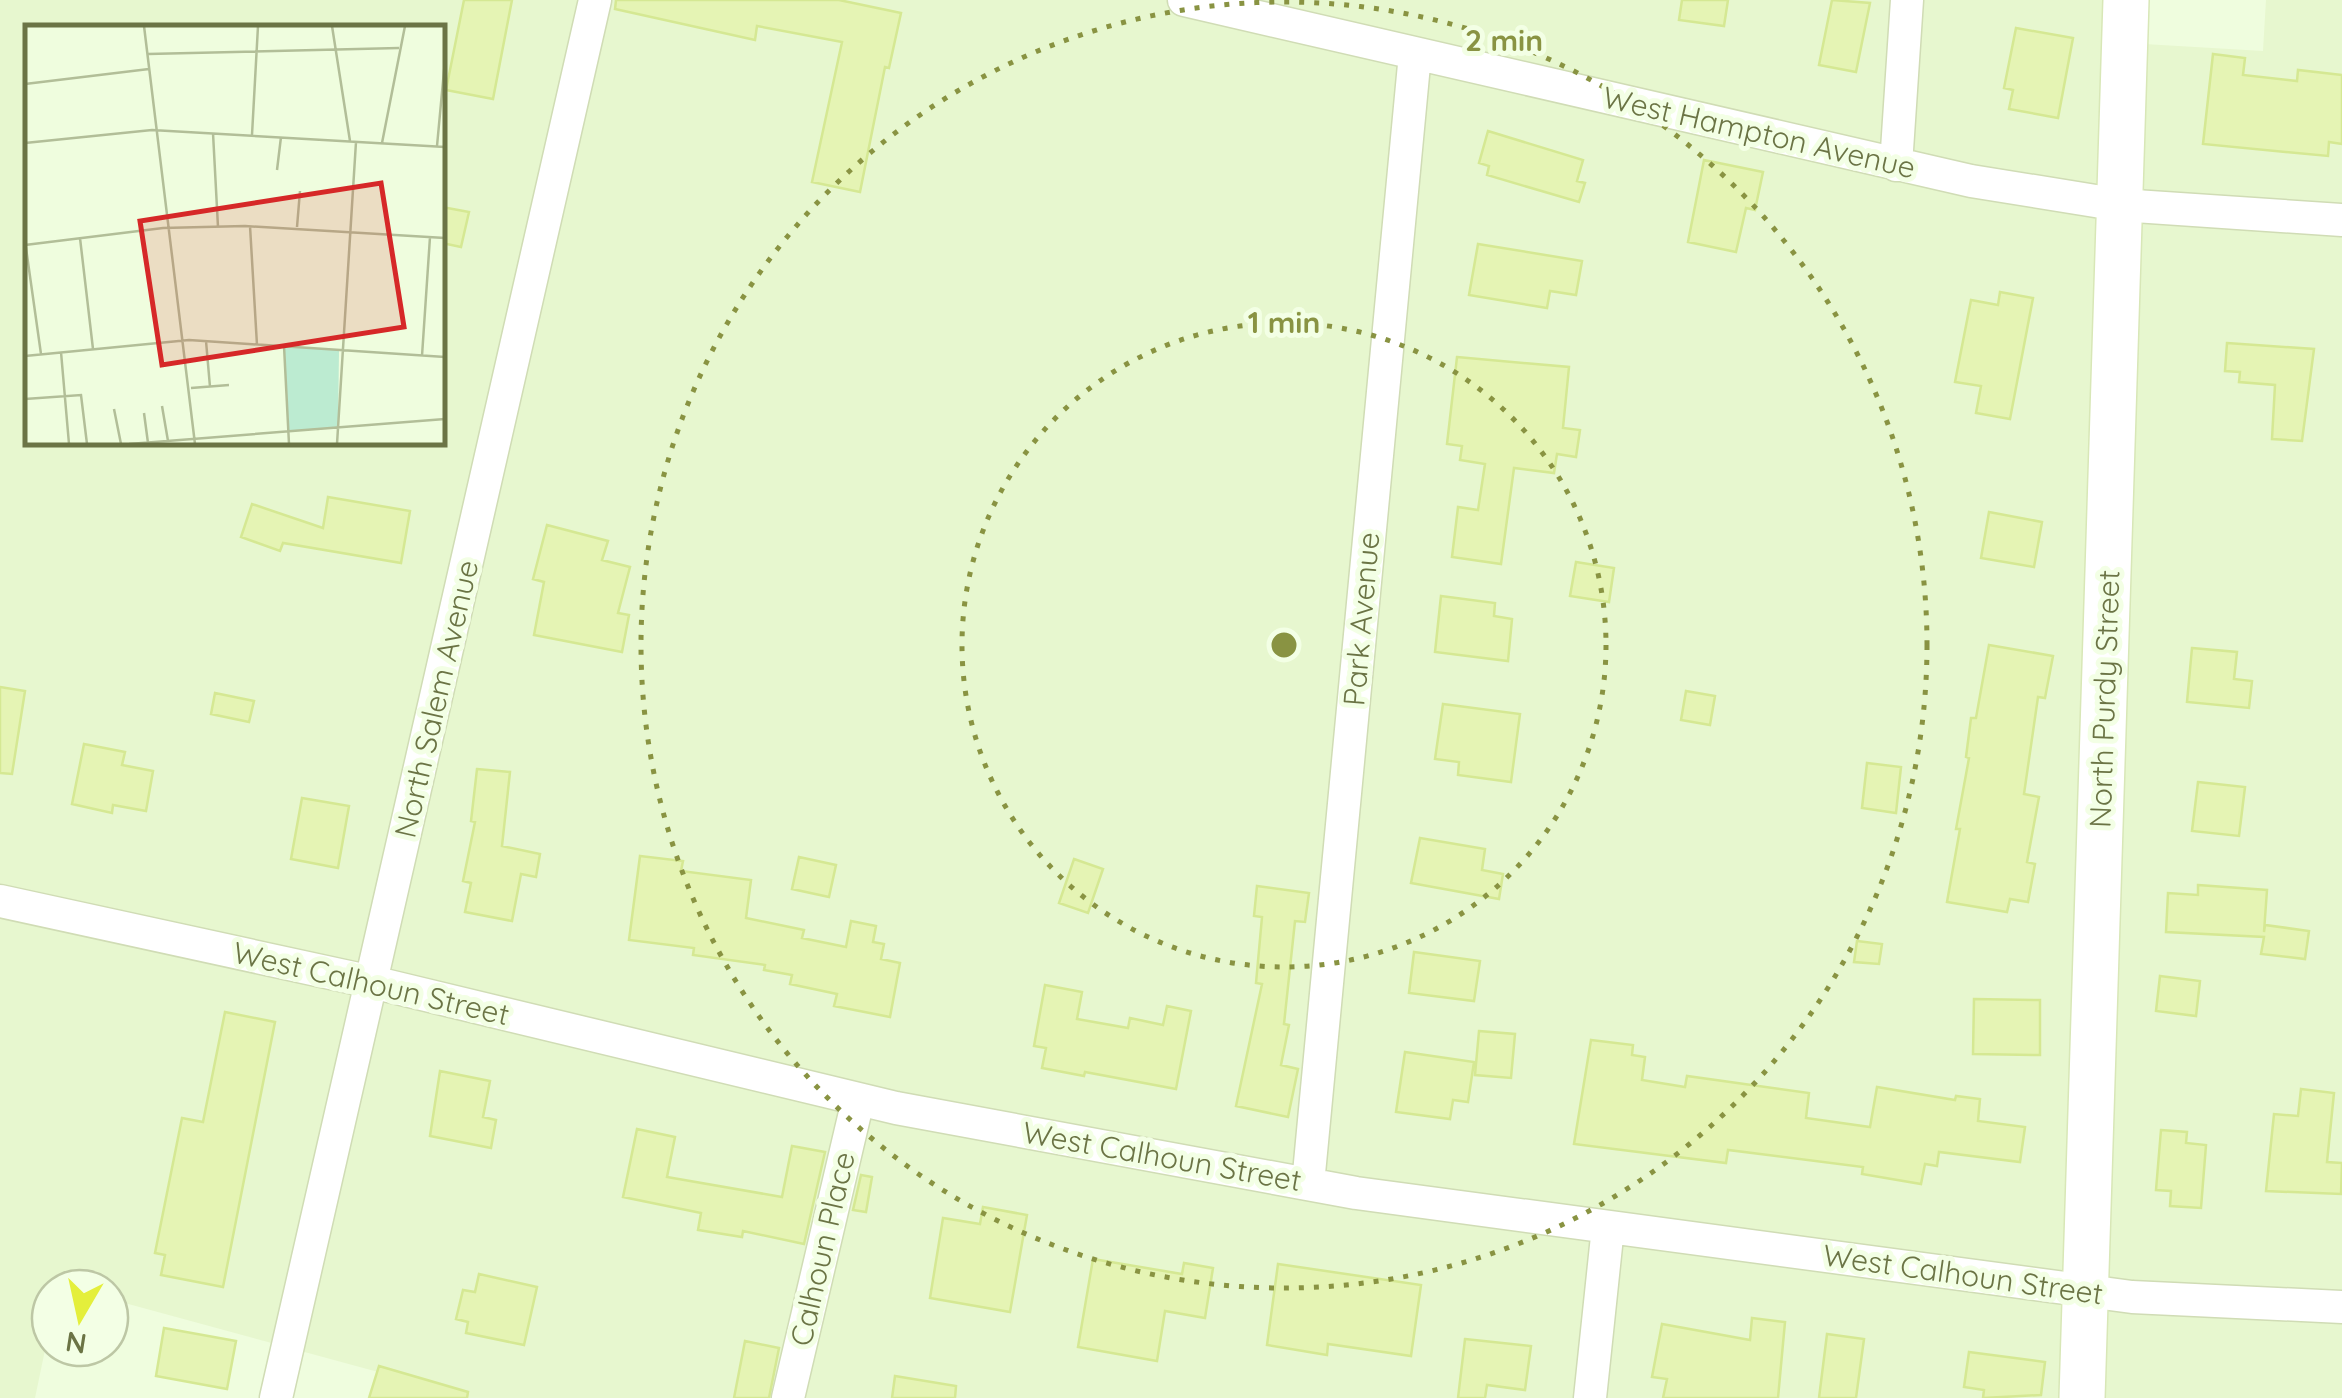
<svg xmlns="http://www.w3.org/2000/svg" width="2342" height="1398" font-family="Quicksand,sans-serif">
<rect width="100%" height="100%" fill="#effdde"/>
<path fill="#e7f7cf" fill-rule="evenodd" d="M0,0H2145L2144,44L2263,51L2266,0H2342V1398H459V1394L110,1299V1288L59,1286L50,1288V1326L35,1398H0ZM28,28H442V442H28Z"/>
<path fill="#e5f4b4" stroke="#d5e893" stroke-width="2.5" d="M464,0H512L493,99L446,90Z
M616,0H839L901,13L889,68L885,67L860,192L812,182L842,42L757,26L755,40L615,9Z
M1682,0H1728L1724,26L1679,20Z
M1832,0L1870,3L1856,72L1819,65Z
M2016,28L2073,38L2058,118L2009,109L2013,90L2004,88Z
M2213,54L2245,58L2243,75L2297,81L2298,70L2342,75V144L2329,142L2328,156L2203,144Z
M1488,131L1583,160L1577,181L1585,183L1579,202L1487,175L1489,166L1479,163Z
M1704,160L1763,172L1755,210L1746,208L1736,252L1688,242Z
M442,207L469,212L461,247L442,243Z
M1478,244L1582,261L1576,295L1550,291L1547,308L1469,295Z
M2000,292L2033,298L2010,419L1976,413L1981,386L1955,382L1971,300L1998,305Z
M2227,343L2314,349L2302,441L2272,439L2275,385L2239,382L2240,372L2225,371Z
M1457,357L1569,367L1563,428L1580,430L1576,457L1557,454L1554,473L1514,468L1501,564L1452,557L1458,507L1478,510L1485,464L1460,460L1462,446L1447,444Z
M328,497L410,511L401,563L283,543L280,551L241,537L252,504L323,528Z
M1989,512L2042,522L2034,567L1981,558Z
M547,525L608,541L602,560L630,567L618,613L629,615L622,652L534,635L544,582L533,579Z
M1576,562L1614,568L1609,602L1570,596Z
M1441,596L1495,603L1494,616L1512,619L1508,661L1435,652Z
M1989,645L2053,656L2045,698L2038,697L2024,794L2039,797L2027,862L2035,864L2028,902L2010,899L2007,912L1947,902L1960,829H1956L1969,758L1966,757L1971,718H1976Z
M2192,648L2237,652L2234,679L2252,681L2249,708L2187,702Z
M0,687L25,691L12,774L0,773Z
M1686,691L1715,696L1710,725L1681,720Z
M215,693L254,701L249,722L211,714Z
M1443,704L1520,714L1511,782L1458,775L1459,762L1435,759Z
M84,744L125,752L122,765L153,771L146,811L113,805L112,813L72,804Z
M1867,763L1901,767L1896,813L1862,808Z
M477,769L510,772L502,846L540,854L536,877L521,874L512,921L465,912L471,883L463,881L475,822L471,821Z
M2198,782L2245,787L2239,836L2192,831Z
M302,798L349,806L338,868L291,859Z
M1420,838L1485,849L1482,870L1503,874L1499,899L1411,883Z
M640,856L683,861L681,871L751,880L746,918L804,930L802,938L846,947L851,921L876,926L873,942L884,944L881,959L900,963L890,1017L834,1006L837,994L790,984L792,975L764,970L765,965L693,955L694,948L629,940Z
M799,857L836,865L829,897L792,889Z
M1074,859L1103,869L1088,913L1059,903Z
M2198,885L2267,890L2264,932L2265,925L2309,931L2305,959L2261,954L2264,937L2166,932L2168,893L2198,895Z
M1257,886L1309,893L1305,922L1295,921L1284,1024L1289,1025L1281,1065L1298,1069L1288,1117L1236,1106L1262,984L1256,983L1262,917L1254,916Z
M1857,941L1882,944L1879,964L1854,962Z
M1414,952L1480,961L1474,1001L1409,993Z
M2160,976L2200,981L2196,1016L2156,1011Z
M1045,985L1082,992L1077,1019L1128,1028L1130,1018L1163,1025L1167,1006L1191,1011L1176,1089L1085,1072L1084,1076L1042,1068L1046,1048L1034,1046Z
M1974,999L2040,1000V1055L1973,1054Z
M225,1012L275,1022L223,1287L161,1275L165,1255L155,1253L182,1118L203,1122Z
M1479,1031L1515,1034L1511,1078L1475,1075Z
M1591,1040L1633,1045L1632,1055L1645,1057L1642,1080L1685,1087L1687,1076L1809,1093L1806,1118L1870,1127L1877,1087L1955,1100L1956,1096L1980,1099L1978,1121L2025,1127L2020,1162L1939,1152L1937,1166L1925,1164L1921,1184L1862,1174L1863,1167L1728,1150L1726,1163L1574,1144Z
M1405,1052L1474,1062L1468,1102L1453,1100L1450,1119L1396,1112Z
M440,1071L490,1081L483,1117L496,1120L491,1148L430,1136Z
M2301,1089L2334,1093L2327,1162L2342,1163L2341,1194L2266,1191L2274,1114L2298,1116Z
M637,1129L675,1137L667,1177L782,1197L792,1146L825,1152L804,1244L743,1231L742,1237L698,1230L701,1213L623,1197Z
M2161,1130L2187,1132L2186,1143L2206,1145L2201,1208L2170,1206L2171,1191L2156,1190Z
M861,1175L872,1177L866,1212L853,1210Z
M983,1207L1027,1215L1010,1312L930,1298L943,1218L980,1224Z
M1093,1259L1182,1274L1184,1263L1213,1268L1205,1318L1165,1311L1157,1361L1078,1347Z
M1278,1264L1421,1285L1411,1356L1328,1344L1327,1355L1267,1345Z
M479,1274L537,1287L524,1345L466,1333L468,1322L456,1319L463,1290L475,1292Z
M1752,1318L1785,1322L1778,1398H1663L1667,1379L1652,1377L1662,1324L1750,1340Z
M164,1328L236,1341L227,1389L156,1376Z
M1827,1334L1864,1339L1856,1398H1819Z
M1465,1339L1531,1346L1525,1390L1487,1385L1485,1398H1458Z
M745,1341L779,1348L769,1398H734Z
M1969,1352L2045,1362L2041,1395L1983,1398L1984,1390L1964,1387Z
M379,1366L468,1392L467,1398H369Z
M895,1376L956,1386L955,1398H892Z"/>
<g fill="none" stroke-linecap="round" stroke-linejoin="round">
<g stroke="#d0dcb5" stroke-width="35">
<path id="street" d="M1184,0L1971,181L2120,205L2342,220
M1896,165L1907,0
M0,901L372,982L896,1108L1356,1193L2132,1297L2342,1307
M1308,1184L1415,54
M276,1398L595,0
M788,1398L858,1100
M1590,1398L1608,1227"/>
</g>
<g stroke="#d8e7b7" stroke-width="48">
<path id="secondary" d="M2082,1398L2126,0"/>
</g>
<use href="#street" stroke="#fff" stroke-width="32"/>
<use href="#secondary" stroke="#fff" stroke-width="45"/>
</g>
<g fill="none" stroke="#899342" stroke-width="5" stroke-dasharray="5 10">
<circle cx="1284" cy="645" r="322"/>
<circle cx="1284" cy="645" r="643"/>
</g>
<g text-anchor="middle" stroke-width="10" stroke-linejoin="round" paint-order="stroke">
<g font-size="30" fill="#6b7445" stroke="#f3ffe5">
<text transform="translate(1759 133) rotate(13)" y="10">West Hampton Avenue</text>
<text transform="translate(1362 619) rotate(-85)" y="10">Park Avenue</text>
<text transform="translate(437 699) rotate(-77)" y="10">North Salem Avenue</text>
<text transform="translate(2105 699) rotate(-88)" y="10">North Purdy Street</text>
<text transform="translate(371 984) rotate(13)" y="10">West Calhoun Street</text>
<text transform="translate(1162 1157) rotate(10)" y="10">West Calhoun Street</text>
<text transform="translate(823 1249) rotate(-77)" y="10">Calhoun Place</text>
<text transform="translate(1963 1275) rotate(8)" y="10">West Calhoun Street</text>
</g>
</g>
<g transform="translate(25 25)">
<rect width="420" height="420" fill="#effdde"/>
<path d="M259,321L314,325L313,402L264,406Z" fill="#bcebd1"/>
<path fill="none" stroke="#b2be98" stroke-width="2.5" d="M119,1L170,419M307,1L325,116M123,29L374,23M0,59L124,44M188,108L193,202M227,110L233,1M0,118L127,105L420,122M357,118L380,1M412,121L420,35M252,145L256,112M225,201L232,320M272,202L275,166M55,213L68,324M0,216L16,329M0,220L138,203L220,201L420,213M181,316L185,362M259,321L264,419M36,327L44,419M0,331L164,315L420,332M397,331L405,212M166,363L204,360M0,374L56,370L62,419M137,381L143,416M89,384L96,419M119,388L123,418M104,419L420,394M312,419L331,117"/>
<path fill="#d62828" fill-opacity="0.15" stroke="#d62828" stroke-width="5" d="M356,158L379,302L137,340L115,196Z"/>
<rect width="420" height="420" fill="none" stroke="#6b7445" stroke-width="5"/>
</g>
<circle cx="1284" cy="645" r="15" fill="#899342" stroke="#f3ffe5" stroke-width="5"/>
<g font-size="30" text-anchor="middle" font-weight="bold" fill="#899342" stroke="#f3ffe5" stroke-width="10" stroke-linejoin="round" paint-order="stroke">
<text x="1504" y="51">2 min</text>
<text x="1284" y="333">1 min</text>
</g>
<g transform="translate(80 1318) rotate(189)"><circle r="48" fill="#f3ffe5" stroke="#bdc7a5" stroke-width="2.5"/>
<path d="M0-8L18 38L0 25L-18 38Z" fill="#e4ef3b"/>
<text y="-15" font-size="28" font-weight="bold" text-anchor="middle" fill="#6b7445">N</text>
</g>
</svg>
